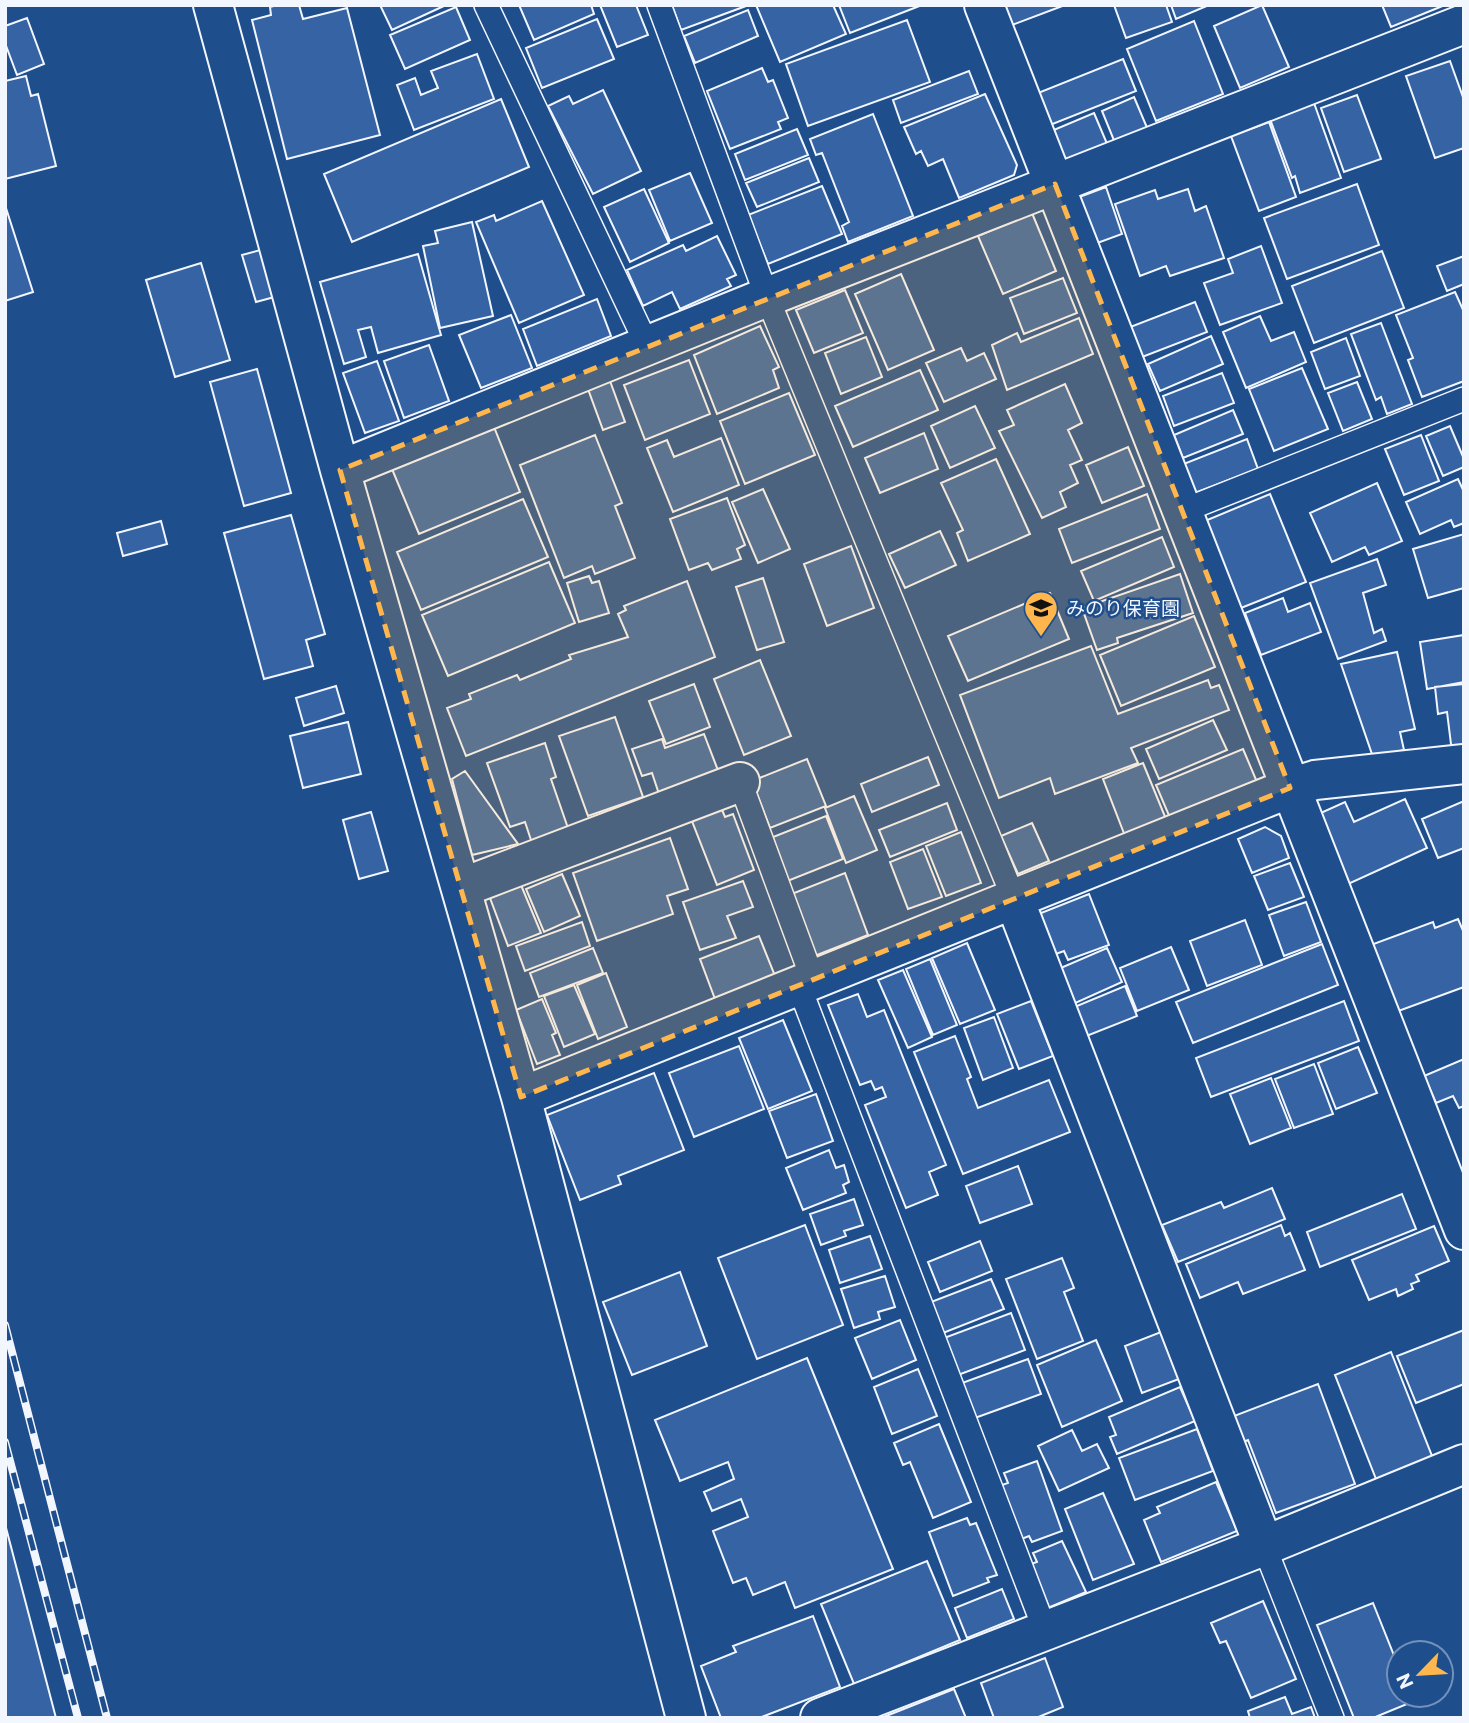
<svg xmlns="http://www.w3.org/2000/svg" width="1469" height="1723" font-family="Commissioner,'Noto Sans JP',sans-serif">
<rect width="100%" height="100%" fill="#1f4e8c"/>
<path fill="#3563a3" stroke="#f2f6ff" stroke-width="2" d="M277,5H299L303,19L347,8L380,135L287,159L252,20L271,15L270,7Z
M380,5H446L392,30Z
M519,5H591L594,14L534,40Z
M600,5H636L648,35L617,47Z
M672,5H745L746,6L681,30Z
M756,5H833L846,34L780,62Z
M839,5H922L850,33Z
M996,5H1065L1004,28Z
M1114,5H1166L1172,22L1126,38Z
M1171,5H1209L1176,19Z
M1262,5L1289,67L1240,88L1214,26Z
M1382,5H1445L1391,27Z
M456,7L470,40L405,69L390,35Z
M748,10L758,36L695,63L684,36Z
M27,18L44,64L17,75L5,43V26Z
M597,19L614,59L542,88L526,48Z
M907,20L930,82L808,126L786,64Z
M1194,21L1223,94L1156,121L1127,49Z
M477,54L494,99L414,130L397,85L415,78L421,95L438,88L431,71Z
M1123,59L1136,91L1045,127L1033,95Z
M1450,61L1464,100V148L1435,158L1406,76Z
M762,68L768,82L773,80L788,118L778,122L781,129L730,149L707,91Z
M969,71L978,94L901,123L893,100Z
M26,76L31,96L38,94L56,166L5,179V81Z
M603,90L641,171L593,194L548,106L569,96L573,104Z
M985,94L1017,165L1014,175L959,198L943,159L928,166L921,151L916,154L904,127Z
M1357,95L1381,159L1344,172L1321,108Z
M1134,97L1148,130L1115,143L1102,111Z
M501,99L529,167L352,242L324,174Z
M1314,103L1341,178L1300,193L1295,176L1292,178L1270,119Z
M1094,113L1108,146L1062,164L1049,132Z
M873,114L913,216L848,242L842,226L849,222L822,153L816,155L810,139Z
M1269,122L1296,197L1259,211L1231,136Z
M797,129L808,155L745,180L735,154Z
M809,158L819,182L757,207L746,183Z
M690,173L712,223L670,241L649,190Z
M1357,184L1379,245L1287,279L1264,218Z
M822,186L842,234L768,264L748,215Z
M1106,187L1122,234L1092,245L1074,199Z
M644,189L669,243L630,262L604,207Z
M1188,189L1195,211L1206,206L1224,258L1170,276L1166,266L1140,276L1115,204L1155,190L1158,199Z
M542,201L584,295L519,323L476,222L494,215L496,221Z
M5,205L33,292L5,301Z
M1032,213L1056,271L1003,294L978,236Z
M472,222L493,316L440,328L423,246L438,243L435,231Z
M717,236L736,275L727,279L731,286L680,309L672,292L643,306L627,270L683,245L686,251Z
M1261,246L1282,303L1220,325L1204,283L1233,273L1228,259Z
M264,249L278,296L256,302L242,255Z
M1382,251L1404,308L1314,343L1292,286Z
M418,254L441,335L378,353L371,327L358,330L366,357L344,364L320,282Z
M1464,256V284L1447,291L1437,266Z
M201,263L230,360L175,377L146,280Z
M901,274L934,350L888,370L855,294Z
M1063,278L1077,313L1024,334L1010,298Z
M845,290L863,333L814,353L796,310Z
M1455,292L1464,312V381L1422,397L1408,360L1413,358L1396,315Z
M597,299L611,336L537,366L523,329Z
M1195,302L1207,332L1137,359L1125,329Z
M511,315L532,368L481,388L459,335Z
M1260,316L1271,341L1294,332L1306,362L1246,388L1223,332Z
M1079,318L1093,354L1007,390L992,345L1017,333L1021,342Z
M1381,323L1412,404L1387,414L1381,397L1376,400L1351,334Z
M760,326L779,367L773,370L779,388L717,414L694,355Z
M1211,336L1223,364L1160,391L1148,364Z
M866,337L882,377L841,394L825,353Z
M1346,338L1360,376L1325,389L1311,352Z
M429,345L449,401L404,418L384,361Z
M961,348L967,361L984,353L996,379L944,402L926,363Z
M689,360L710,414L645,440L624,385Z
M377,361L399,421L365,433L343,373Z
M1302,368L1328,429L1274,451L1249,389Z
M257,369L291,493L244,506L210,382Z
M920,370L938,410L853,447L835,406Z
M1222,373L1234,403L1174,426L1163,396Z
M610,381L625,422L603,430L588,389Z
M1357,382L1372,419L1343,431L1328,393Z
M1065,384L1082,423L1068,430L1082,460L1070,465L1078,483L1060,492L1066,507L1042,518L999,431L1014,425L1007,410Z
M789,393L815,455L745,484L720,421Z
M975,406L995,448L950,468L931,426Z
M1233,410L1243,434L1183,458L1174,435Z
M1450,426L1464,459V467L1443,476L1426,436Z
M494,427L520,492L419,534L392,469Z
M924,433L938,469L880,493L865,458Z
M595,435L622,503L615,506L635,558L595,574L592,566L564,578L520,465Z
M1421,435L1439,481L1404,495L1385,449Z
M721,438L739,485L673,512L647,448L667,440L674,457Z
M1247,439L1258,469L1192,494L1181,465Z
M1128,447L1144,486L1102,503L1086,465Z
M996,459L1030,534L968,561L957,533L963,530L941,483Z
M1458,479L1464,492V523L1454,527L1451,520L1420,534L1406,502Z
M1377,483L1402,541L1369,555L1365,547L1332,562L1310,513Z
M763,489L790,549L758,563L732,502Z
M1147,494L1160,529L1072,563L1059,529Z
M1270,494L1306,582L1236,610L1200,523Z
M727,498L745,545L737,549L741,559L712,570L708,563L689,570L670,519Z
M523,499L548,557L421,610L397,552Z
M291,515L325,634L306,640L313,666L264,679L224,533Z
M161,521L167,544L123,556L117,533Z
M940,531L956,565L905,588L889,554Z
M1464,534V588L1428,598L1413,549Z
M1162,537L1174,567L1094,601L1081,571Z
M851,546L874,608L827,626L804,564Z
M1377,559L1386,585L1363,593L1374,633L1382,629L1386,641L1338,659L1310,583Z
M549,562L575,623L448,676L422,615Z
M1180,574L1193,613L1117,638L1118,643L1097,650L1082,608Z
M589,576L592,583L599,581L609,613L579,622L567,583Z
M763,578L784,642L757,650L736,587Z
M687,581L715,657L466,756L447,708L471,699L469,694L517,675L520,680L571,659L569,655L628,637L618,614L626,610L624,606Z
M1050,593L1069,639L968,681L948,636Z
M1283,598L1288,612L1310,603L1321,632L1261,655L1245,613Z
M1194,616L1215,667L1121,706L1100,655Z
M1464,635V682L1427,689L1420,642Z
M1091,646L1118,714L1208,680L1211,688L1219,685L1229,710L1131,748L1138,763L1055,794L1050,778L999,798L960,695Z
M1397,652L1415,729L1400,732L1404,750L1373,757L1341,664Z
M760,660L791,736L744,755L714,679Z
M694,684L710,727L666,744L649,701Z
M1464,684V750L1452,752L1447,712L1438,714L1435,687Z
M336,686L344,713L304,726L296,698Z
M615,717L643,797L588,816L559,736Z
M1213,720L1227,750L1159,779L1146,749Z
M348,722L361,774L303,788L290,736Z
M704,734L719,773L659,794L652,773L642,776L632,749L662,739L665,748Z
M545,743L556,777L551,779L569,831L532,843L525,822L510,827L487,763Z
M1243,749L1257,782L1170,818L1156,785Z
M928,757L939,785L872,812L861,784Z
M807,759L826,806L770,828L752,781Z
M1143,763L1166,819L1125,836L1103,779Z
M465,771L518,844L472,855L452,779Z
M854,796L877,850L846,863L825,808Z
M1405,799L1427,848L1346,885L1314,816L1345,802L1354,822Z
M1464,801V848L1438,858L1422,819Z
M947,803L957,830L890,857L879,830Z
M720,805L725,817L733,814L754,870L717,885L690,816Z
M371,812L388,871L359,879L343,820Z
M826,816L843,859L785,882L768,839Z
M1032,823L1049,861L1018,874L1001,836Z
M1265,827L1281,836L1289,858L1252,873L1238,839Z
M961,832L981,883L946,896L926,846Z
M670,838L688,889L667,896L673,914L597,941L573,873Z
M923,849L942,897L908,909L890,862Z
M1290,863L1304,897L1268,910L1254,876Z
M845,873L868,935L812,957L789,895Z
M562,874L580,916L544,932L526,889Z
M743,881L753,907L727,916L736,938L700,950L683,902Z
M521,885L541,933L508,946L490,898Z
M1089,894L1109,945L1068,960L1064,951L1053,955L1036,915Z
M1306,902L1321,942L1284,956L1269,915Z
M1458,919L1464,933V987L1393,1013L1368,946L1433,922L1435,928Z
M1245,920L1262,965L1207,986L1190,941Z
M582,922L590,946L525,971L516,946Z
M759,936L775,976L715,999L700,959Z
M967,943L995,1010L960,1024L932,958Z
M1322,944L1338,985L1193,1043L1176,1002Z
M1171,947L1189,990L1137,1011L1120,968Z
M593,948L603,973L539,997L530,973Z
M1107,948L1122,982L1071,1005L1056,970Z
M930,959L957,1025L933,1035L906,969Z
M903,970L932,1037L908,1048L878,980Z
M606,973L627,1027L598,1039L577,985Z
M574,985L595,1034L564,1047L544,996Z
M1125,986L1137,1016L1084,1037L1072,1008Z
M858,994L867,1017L884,1010L946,1165L929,1172L938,1195L906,1208L865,1105L886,1097L882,1087L875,1090L871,1081L860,1085L828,1005Z
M542,999L556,1033L552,1035L560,1055L537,1064L516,1010Z
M1031,1001L1053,1056L1019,1069L997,1014Z
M1344,1001L1359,1041L1211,1097L1196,1058Z
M994,1017L1013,1068L983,1080L964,1028Z
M783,1020L812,1091L768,1109L739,1038Z
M955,1036L971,1077L967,1079L978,1108L1049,1080L1070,1132L963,1174L914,1052Z
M739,1046L764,1109L694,1137L669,1073Z
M1358,1047L1377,1093L1336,1109L1318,1063Z
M1464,1059V1106L1459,1108L1453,1096L1436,1103L1424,1076Z
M1314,1064L1333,1114L1294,1128L1275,1079Z
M654,1073L684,1150L618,1176L621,1184L580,1200L547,1115Z
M1271,1078L1291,1128L1250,1144L1230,1094Z
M816,1094L833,1141L787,1158L769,1111Z
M829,1150L836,1168L844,1165L849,1182L843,1185L846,1193L803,1210L786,1168Z
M1018,1166L1032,1204L980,1223L966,1186Z
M1272,1188L1285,1219L1178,1262L1162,1225L1221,1202L1224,1208Z
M1402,1194L1416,1229L1320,1267L1307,1232Z
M854,1199L863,1225L844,1231L846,1236L821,1245L810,1214Z
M805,1225L843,1325L757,1359L718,1258Z
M1281,1225L1285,1236L1290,1233L1305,1270L1243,1294L1238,1282L1200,1298L1186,1264Z
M1434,1226L1449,1261L1416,1275L1419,1281L1411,1284L1413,1289L1398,1296L1396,1289L1369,1300L1352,1260Z
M870,1236L882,1269L840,1283L829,1250Z
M980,1241L992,1271L940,1292L928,1262Z
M1062,1258L1074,1288L1064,1292L1083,1341L1037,1359L1006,1279Z
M680,1272L707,1346L632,1375L603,1302Z
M885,1276L895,1307L878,1312L880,1319L854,1328L841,1289Z
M991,1279L1004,1309L943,1333L931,1302Z
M1011,1313L1025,1350L958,1375L944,1338Z
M900,1320L916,1360L872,1379L855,1338Z
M1464,1330V1384L1416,1403L1397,1356Z
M1161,1332L1179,1379L1142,1393L1125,1346Z
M1096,1340L1122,1401L1062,1427L1037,1365Z
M1391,1352L1432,1456L1376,1479L1335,1375Z
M807,1358L893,1569L795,1608L785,1582L753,1595L746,1578L733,1583L713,1531L748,1517L741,1499L712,1511L704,1492L734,1479L728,1462L680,1481L655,1420Z
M1028,1359L1041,1394L975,1418L962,1383Z
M918,1369L937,1416L892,1434L874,1387Z
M1318,1384L1355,1484L1276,1513L1248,1440L1243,1442L1234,1416Z
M1180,1387L1195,1421L1117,1454L1110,1437L1116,1435L1109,1417Z
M939,1424L971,1502L933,1518L910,1462L903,1465L894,1443Z
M1197,1429L1213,1471L1135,1500L1119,1458Z
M1072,1430L1082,1451L1097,1444L1109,1468L1059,1491L1038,1446Z
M1037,1461L1062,1531L1032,1542L1029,1536L1019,1540L999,1486L1008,1483L1004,1473Z
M1216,1482L1237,1531L1161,1562L1144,1520L1160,1513L1157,1507Z
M1103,1493L1134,1564L1093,1580L1065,1509Z
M967,1518L970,1525L976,1523L997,1575L987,1578L989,1582L953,1596L929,1532Z
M5,1524L56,1718H5Z
M1062,1541L1086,1592L1043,1610L1025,1566L1037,1562L1033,1553Z
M927,1561L960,1640L854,1684L821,1604Z
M1002,1589L1014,1619L967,1638L955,1608Z
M1263,1601L1296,1679L1251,1698L1226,1641L1220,1643L1211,1623Z
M1373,1603L1399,1668V1695H1409L1412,1702L1373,1718H1354L1317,1625Z
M813,1616L840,1687L759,1718H721L701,1666L736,1652L733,1646Z
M1045,1658L1063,1707L1036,1718H994L981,1683Z
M954,1689L966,1718H881Z
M1285,1697L1292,1714L1311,1707L1315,1718H1250L1248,1711Z"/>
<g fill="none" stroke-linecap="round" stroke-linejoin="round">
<g stroke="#f2f6ff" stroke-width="26">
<path id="service" d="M486,5L648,347
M659,5L767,297L1014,899
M1180,512L1464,399
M740,782L813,980
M799,986L1045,1630
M1264,1546L1332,1718"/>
</g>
<g stroke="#f2f6ff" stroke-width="42">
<path id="minor" d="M213,5L340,470L521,1097L686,1718
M984,5L1464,1230
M340,470L767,297L1464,24
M461,888L740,782
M1014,899L1264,1546
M521,1097L1290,788L1315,780L1464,764
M820,1718L1264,1546L1464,1464"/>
</g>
<use href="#service" stroke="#1f4e8c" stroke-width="23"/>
<use href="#minor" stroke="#1f4e8c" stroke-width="38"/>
<g stroke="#f2f6ff" stroke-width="8">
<path id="rail" d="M5,1325L107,1718
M5,1442L78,1718"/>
</g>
<use href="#rail" stroke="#1f4e8c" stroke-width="5" stroke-dasharray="16" stroke-linecap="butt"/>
</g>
<path fill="#ffb74d" fill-opacity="0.2" stroke="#ffb74d" stroke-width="5" stroke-dasharray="14 9" stroke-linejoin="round" d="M1055,184L1290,788L521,1097L340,470Z"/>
<defs>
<g id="school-pin" transform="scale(1.75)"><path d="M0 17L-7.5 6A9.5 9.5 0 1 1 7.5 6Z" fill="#ffb74d" stroke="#1f4e8c"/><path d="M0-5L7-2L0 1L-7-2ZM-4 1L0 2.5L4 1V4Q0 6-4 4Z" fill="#111"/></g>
</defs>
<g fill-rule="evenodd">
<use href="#school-pin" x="1041" y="608"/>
</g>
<g text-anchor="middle" stroke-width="5" stroke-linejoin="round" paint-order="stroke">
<g font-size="19" fill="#f2f6ff" stroke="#1f4e8c" text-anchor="start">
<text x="1066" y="615">みのり保育園</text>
</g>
</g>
<rect width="1469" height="1723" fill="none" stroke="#f2f6ff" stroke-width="14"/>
<g transform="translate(1420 1674) rotate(245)"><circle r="33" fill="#1f4e8c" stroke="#7391ba" stroke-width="2"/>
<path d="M0-5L12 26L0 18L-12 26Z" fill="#ffb74d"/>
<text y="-10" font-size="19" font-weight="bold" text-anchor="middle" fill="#f2f6ff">N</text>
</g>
</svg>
